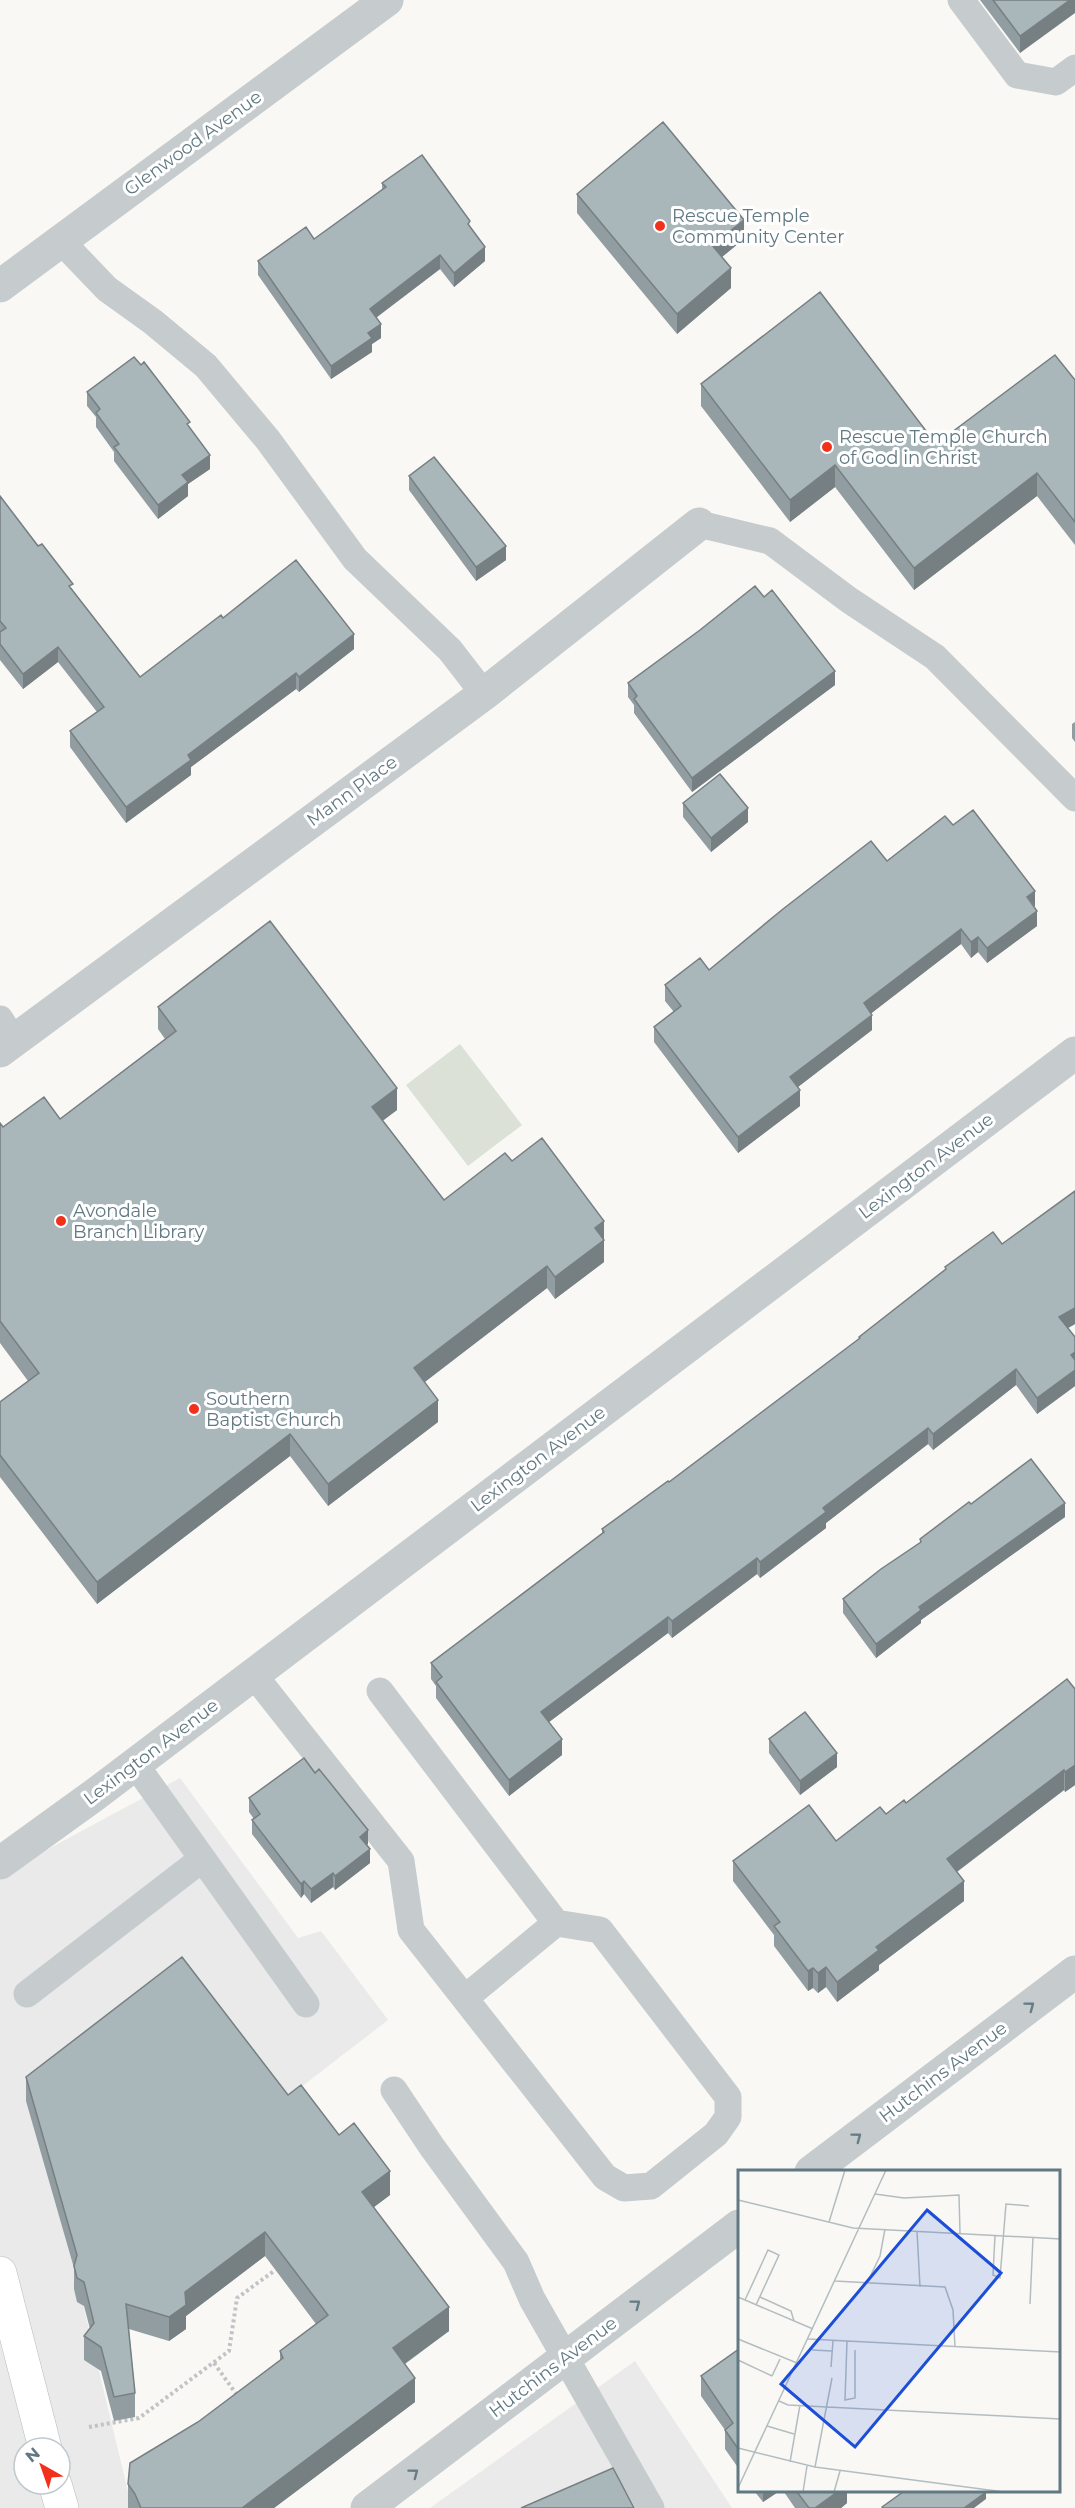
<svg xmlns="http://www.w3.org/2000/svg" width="1075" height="2508" font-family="Montserrat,sans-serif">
<rect width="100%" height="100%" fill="#f9f8f5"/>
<path fill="#e9eae9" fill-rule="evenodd" d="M180,1778L298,1938L321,1931L388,2020L73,2263L132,2508H0V1875ZM24,2448H60V2484H24Z
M635,2361L732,2508H430Z"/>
<path fill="#dbe1d6" d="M460,1044L522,1125L468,1166L406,1085Z"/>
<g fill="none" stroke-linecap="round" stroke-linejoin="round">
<g stroke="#b6bdc0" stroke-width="34">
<path id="primary" d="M0,2273L45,2448
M55,2484L62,2508"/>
</g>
<path stroke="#c1c4c6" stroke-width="4" stroke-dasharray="3 3" stroke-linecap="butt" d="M214,2363L237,2395
M89,2427L139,2418L229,2351L237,2298L274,2271"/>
<path stroke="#c6cbce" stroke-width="27" d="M961,0L1017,75L1056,82L1075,68
M61,241L107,289L153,322L206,366L268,440L355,559L450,650L484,694
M699,524L770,541L849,600L935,657L1075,798
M0,1019L14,1041
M254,1675L401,1861L411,1930L605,2177L624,2188L651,2186L716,2134L728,2117V2097L600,1930L556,1923L380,1691
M135,1764L306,2004
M27,1994L202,1859
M465,1998L556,1923
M394,2090L432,2147L516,2262L532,2299L651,2508"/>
<path stroke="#c6cbce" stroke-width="33" d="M0,286L387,0
M0,1051L484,694L699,524
M0,1863L93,1796L1075,1053
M811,2172L1075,1972
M367,2508L739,2226"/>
<use href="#primary" stroke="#fff" stroke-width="33"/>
</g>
<path fill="#919da0" d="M980,0H1075L1020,53Z
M382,183L470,227L485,261L454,287L440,269L376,318L381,338L372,344V352L331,379L258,275V261L314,239L382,189Z
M577,194L744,239L722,257L731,288L677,334L577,213Z
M1075,380V545L1037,496L914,590L835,487L790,522L701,406V384L936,444Z
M87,392L190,428L210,469L188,484V496L158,519L114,461V452L96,427V417L87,406Z
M409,476L506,560L476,581L409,490Z
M0,496L140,677L223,618L354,649L299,692L296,689L191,767V775L126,823L70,747V731L97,712L58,662L23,689L0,660Z
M628,683L835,685L692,792L634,713V705L628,697Z
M1075,722V742L1072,738V724Z
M683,803L748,822L711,852L683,817Z
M953,825L1034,907L1037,926L987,963L978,952L971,958L961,944L871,1013L872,1030L798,1087L800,1106L738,1153L654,1042V1027L674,1012L665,1001V985L709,970L887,861Z
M158,1007L397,1110L383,1120L444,1200L512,1161L604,1221V1262L555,1299L547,1288L425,1382L438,1422L328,1506L290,1456L97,1604L0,1477V1402L28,1381L0,1343V1123L3,1127L60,1119L165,1039L158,1029Z
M1075,1191V1324L1068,1328L1075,1337V1386L1037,1414L1016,1385L933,1450L928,1444L826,1523V1528L760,1578L757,1574L672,1638L668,1633L549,1722L562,1755L509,1796L436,1698V1686L431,1679V1663L602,1534V1529L669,1482L859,1339V1337L945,1270V1267L1002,1244Z
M971,1504L1065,1517L921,1620V1623L876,1658L843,1613V1599L920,1543V1539Z
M1075,1689V1785L1065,1792L1064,1790L957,1872L964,1901L879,1965V1970L837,2002L826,1987L818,1993L813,1988L808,1991L774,1946V1935L733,1881V1861L836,1841L906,1803Z
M769,1739L837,1767L800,1795L769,1753Z
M249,1798L368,1844L366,1845L370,1863L335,1890L333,1887L311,1903L304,1894L301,1898L252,1834V1820L254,1819L249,1812Z
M26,2077L288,2095L339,2135L390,2195L374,2207L449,2331L405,2364L415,2402L274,2508H128V2484L198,2422L280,2360V2351L316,2324L265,2256L186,2316V2329L169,2341L129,2329L135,2393V2417L114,2421L101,2371L84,2360V2336L90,2329L84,2306L77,2302L74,2289V2268L26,2101Z
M739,2349V2469L725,2449V2430L701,2396V2376Z
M755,2492H778L763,2502Z
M784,2492H847V2503L841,2508H795Z"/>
<path fill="#767f82" d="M1070,0H1075V13L1020,53V36Z
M744,220V239L712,265V245Z
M485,247V261L454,287V273Z
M440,255V269L370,322V309Z
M731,268V288L677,334V314Z
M381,324V338L372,344V352L331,379V366L368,333Z
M210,455V469L188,484V496L158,519V505L182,475Z
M835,465V487L790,522V500Z
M1037,473V496L914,590V568Z
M506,546V560L476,581V567Z
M354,634V649L299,692V677Z
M58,647V662L23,689V674Z
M835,671V685L692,792V778Z
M296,673V689L191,767V775L126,823V807L188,755Z
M748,808V822L711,852V838Z
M1035,891V907L1027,897Z
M1037,911V926L987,963V948Z
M961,929V944L864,1019V1003Z
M978,937V952L971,958V942Z
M872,1015V1030L790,1093V1077Z
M397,1088V1110L372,1129V1107Z
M800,1090V1106L738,1153V1137Z
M604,1221V1262L555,1299V1277L595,1228Z
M547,1266V1288L414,1390V1368Z
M1075,1308V1324L1059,1333V1317Z
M1075,1352V1368L1071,1355Z
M1016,1369V1385L933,1450V1434Z
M1075,1370V1386L1037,1414V1398Z
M438,1400V1422L328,1506V1484Z
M928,1428V1444L826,1523V1528L760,1578V1562L823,1508Z
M290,1434V1456L97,1604V1582Z
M1065,1503V1517L921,1620V1623L876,1658V1644L919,1607Z
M757,1558V1574L672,1638V1621Z
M668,1617V1633L541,1728V1712Z
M562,1739V1755L509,1796V1780Z
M837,1753V1767L800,1795V1781Z
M1075,1765V1785L1065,1792V1772Z
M1064,1770V1790L947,1879V1859Z
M368,1830V1844L360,1851V1837Z
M370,1849V1863L335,1890V1876Z
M333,1873V1887L311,1903V1889Z
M304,1881V1894L301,1898V1884Z
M964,1881V1901L879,1965V1970L837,2002V1982L876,1947Z
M826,1967V1987L818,1993V1973Z
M813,1968V1988L808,1991V1971Z
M390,2171V2195L362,2216V2192Z
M265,2232V2256L186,2316V2329L169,2341V2317L185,2292Z
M449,2307V2331L393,2372V2348Z
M415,2378V2402L274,2508H242Z
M763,2492H778L763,2502Z
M837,2492H847V2503L841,2508H815Z
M986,2492V2499L974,2508H964Z"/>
<path fill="#a9b6ba" stroke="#767f82" stroke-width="1.5" d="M993,0H1070L1020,36Z
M663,122L744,220L712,245L731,268L677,314L577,194Z
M422,155L470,221L468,224L485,247L454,273L440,255L370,309L381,324L368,333L372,338L331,366L258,261L306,227L314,239L386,187L382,183Z
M820,292L936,444L1055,355L1075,380V522L1037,473L914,568L835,465L790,500L701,384Z
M134,357L141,365L144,362L190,422L187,424L210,455L182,475L188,482L158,505L114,447L119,444L96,413L100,409L87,392Z
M434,457L506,546L476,567L409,476Z
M0,496L38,546L42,544L73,584L69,586L140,677L221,615L223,618L296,560L354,634L299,677L296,673L188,755L191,760L126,807L70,731L104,707L58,647L23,674L0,644V632L6,628L0,621Z
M755,586L764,597L772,590L835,671L692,778L634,699L637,696L628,683L700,630Z
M720,774L748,808L711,838L683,803Z
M973,810L1035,891L1027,897L1037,911L987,948L978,937L971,942L961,929L864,1003L872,1015L790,1077L800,1090L738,1137L654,1027L681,1006L665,985L700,958L709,970L783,909L871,841L887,861L945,816L953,825Z
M270,921L397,1088L372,1107L444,1200L505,1153L512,1161L542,1138L604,1221L595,1228L604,1240L555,1277L547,1266L414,1368L438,1400L328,1484L290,1434L97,1582L0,1455V1402L39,1373L0,1321V1123L3,1127L44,1097L60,1119L176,1031L158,1007Z
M1075,1191V1308L1059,1317L1075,1337V1352L1071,1355L1075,1360V1370L1037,1398L1016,1369L933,1434L928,1428L823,1508L826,1512L760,1562L757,1558L672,1621L668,1617L541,1712L562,1739L509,1780L436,1682L442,1677L431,1663L604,1532L602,1529L668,1481L669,1482L860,1338L859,1337L946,1269L945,1267L993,1232L1002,1244Z
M1031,1459L1065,1503L919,1607L921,1610L876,1644L843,1599L881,1569L921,1542L920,1539L969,1502L971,1504Z
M1067,1679L1075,1689V1765L1065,1772L1064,1770L947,1859L964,1881L876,1947L879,1950L837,1982L826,1967L818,1973L813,1968L808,1971L774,1926L780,1922L733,1861L809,1805L836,1841L880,1807L886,1814L904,1800L906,1803Z
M805,1712L837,1753L800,1781L769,1739Z
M304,1758L315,1773L319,1769L368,1830L360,1837L370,1849L335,1876L333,1873L311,1889L304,1881L301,1884L252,1820L260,1814L249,1798Z
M182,1957L288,2095L301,2085L339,2135L354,2123L390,2171L362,2192L449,2307L393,2348L415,2378L242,2508H141L135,2494L128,2484L130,2463L198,2422L283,2358L280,2351L328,2315L265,2232L185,2292L186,2305L169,2317L126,2304L135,2393L114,2397L101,2347L84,2336L94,2323L84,2282L77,2278L74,2266L77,2255L26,2077Z
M739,2349V2450L725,2430L733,2423L701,2376Z
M613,2468L634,2508H521Z
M797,2492H837L815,2508H809Z
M903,2492H986L964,2508H883L882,2507Z"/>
<defs><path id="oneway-chevron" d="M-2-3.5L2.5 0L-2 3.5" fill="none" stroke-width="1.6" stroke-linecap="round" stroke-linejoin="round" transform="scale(1.5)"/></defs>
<g stroke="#667d87">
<use href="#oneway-chevron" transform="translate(1030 2006) rotate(-37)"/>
<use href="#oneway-chevron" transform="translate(857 2137) rotate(-37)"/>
<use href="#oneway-chevron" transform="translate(636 2304) rotate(-37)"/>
<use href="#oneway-chevron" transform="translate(414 2473) rotate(-37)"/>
</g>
<g fill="#f2311c" stroke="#fff" stroke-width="2">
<circle cx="660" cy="226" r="6"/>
<circle cx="827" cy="447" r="6"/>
<circle cx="61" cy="1221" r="6"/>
<circle cx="194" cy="1409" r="6"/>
</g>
<g text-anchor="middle" stroke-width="6" stroke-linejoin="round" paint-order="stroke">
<g font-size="18" fill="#617983" stroke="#fff">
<text transform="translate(193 143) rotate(-36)" y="6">Glenwood Avenue</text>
<text transform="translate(352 791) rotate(-36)" y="6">Mann Place</text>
<text transform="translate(926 1166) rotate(-37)" y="6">Lexington Avenue</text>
<text transform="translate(538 1459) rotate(-37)" y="6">Lexington Avenue</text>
<text transform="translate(151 1752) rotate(-37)" y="6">Lexington Avenue</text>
<text transform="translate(943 2072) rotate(-37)" y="6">Hutchins Avenue</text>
<text transform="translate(553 2367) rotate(-37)" y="6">Hutchins Avenue</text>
</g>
<g font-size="18" fill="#617983" stroke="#fff" text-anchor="start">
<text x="672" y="222">Rescue Temple<tspan x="672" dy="21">Community Center</tspan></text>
<text x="839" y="443">Rescue Temple Church<tspan x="839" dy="21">of God in Christ</tspan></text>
<text x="73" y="1217">Avondale<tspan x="73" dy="21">Branch Library</tspan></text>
<text x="206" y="1405">Southern<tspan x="206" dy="21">Baptist Church</tspan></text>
</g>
</g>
<g transform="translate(738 2170)">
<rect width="322" height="322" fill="#f9f8f5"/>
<path fill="none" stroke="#b3bdc0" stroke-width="1.5" d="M137,24L166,28L221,25L222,63M0,30L115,58L323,69M91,52L107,0M179,61L182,117M257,65L255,105L262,108L268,34L291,36M97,111L207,117L215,140L217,177M129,113L142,86L147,59M0,127L75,159M22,127L53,141L56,151M7,130L30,80L41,85L18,135M292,134L295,67M0,169L59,193M70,169L323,182M109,171L107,230L117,228V180M74,180L94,181M0,190L34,206M93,197L95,171M34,206L42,189M41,231L50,235L323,249M29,256L56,264M0,278L77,297L266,322M52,292L62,235M77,297L94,208M0,318L148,0M65,322L69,296M96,322L102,301"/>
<path fill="#1d4ed8" fill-opacity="0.15" stroke="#1d4ed8" stroke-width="3" d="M189,40L263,103L117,277L43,214Z"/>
<rect width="322" height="322" fill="none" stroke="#617983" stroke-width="3"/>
</g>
<g transform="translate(42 2466) rotate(320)"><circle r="28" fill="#ffffff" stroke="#c0c9cd" stroke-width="1.5"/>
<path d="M0-4.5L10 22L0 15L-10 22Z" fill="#f2311c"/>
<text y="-9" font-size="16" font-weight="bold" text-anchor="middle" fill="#617983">N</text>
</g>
</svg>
